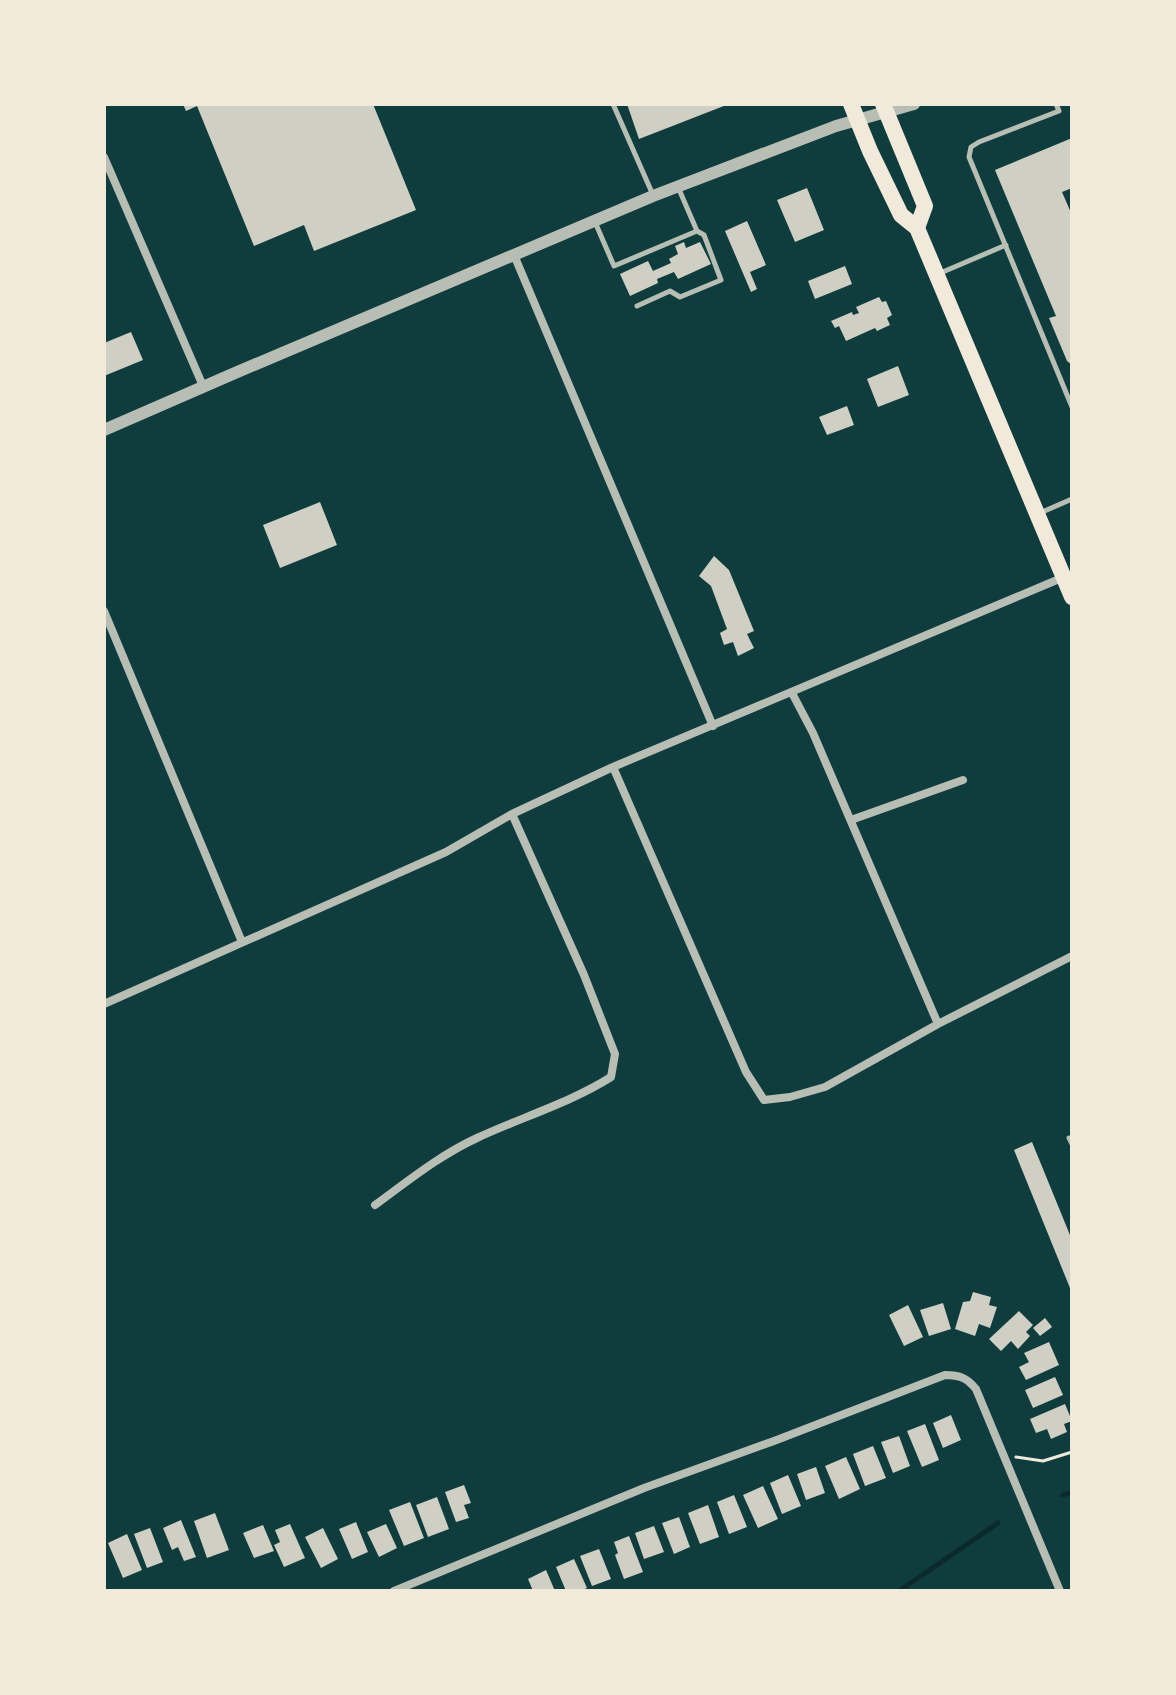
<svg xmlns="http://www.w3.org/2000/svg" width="1176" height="1695" font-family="Ubuntu,sans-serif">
<rect width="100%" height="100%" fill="#0f3d3e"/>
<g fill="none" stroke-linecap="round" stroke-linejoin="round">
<path stroke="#0a2a2b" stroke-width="5" d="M1063,1495L1072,1492
M899,1591L998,1523"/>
</g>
<path fill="#cfcfc3" d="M183,104H373L416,210L314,251L304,225L254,246L197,106L186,111Z
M627,104H729L639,139Z
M1072,138V188L1062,192L1072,215V365L1067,361L1049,318L1056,316L995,170Z
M807,188L824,230L795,242L777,200Z
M747,221L766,265L750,272L757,289L751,292L725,231Z
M684,242L686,248L700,242L711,264L678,279L674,272L657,279L658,283L630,296L620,274L648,261L653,271L671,263L669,259L678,254L675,246Z
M845,266L852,284L815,299L808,281Z
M879,297L882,302L886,301L892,315L887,318L890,325L877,331L875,328L846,341L839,326L835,328L831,321L852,312L853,315L859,313L856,307Z
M131,332L143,360L104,376V343Z
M898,366L909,395L878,407L867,379Z
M847,406L854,425L827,435L819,417Z
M320,502L337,545L280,568L263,525Z
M714,556L729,570L754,631L747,634L754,648L738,656L733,642L724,645L720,633L727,629L711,586L699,576Z
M1032,1142L1072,1240V1293L1014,1150Z
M973,1292L991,1297L989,1305L997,1307L990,1328L979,1324L975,1336L955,1329L963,1302L970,1301Z
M943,1303L951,1329L929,1336L920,1310Z
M908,1305L923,1337L904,1346L889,1315Z
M1019,1311L1033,1325L1026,1332L1030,1336L1018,1349L1011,1341L1001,1351L989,1339Z
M1045,1318L1052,1327L1040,1336L1033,1328Z
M1049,1342L1059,1365L1026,1380L1019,1367L1029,1362L1024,1353Z
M1055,1377L1063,1395L1033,1408L1025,1390Z
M1065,1404L1072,1421L1064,1424L1067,1432L1051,1439L1047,1429L1036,1433L1030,1419Z
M951,1415L961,1440L943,1448L933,1423Z
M925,1424L939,1460L922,1467L907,1431Z
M899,1436L910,1466L893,1473L881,1442Z
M873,1446L886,1478L865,1486L853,1454Z
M846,1457L860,1489L839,1499L825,1466Z
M816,1467L825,1493L806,1500L797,1474Z
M788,1475L801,1506L782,1514L770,1483Z
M464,1485L471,1503L464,1505L469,1518L456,1522L445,1492Z
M763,1486L778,1519L758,1528L743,1495Z
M734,1495L747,1527L729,1534L717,1502Z
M437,1497L449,1529L428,1537L416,1505Z
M410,1502L424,1538L404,1546L389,1510Z
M708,1505L719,1537L700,1544L688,1513Z
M215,1513L229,1550L207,1558L194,1521Z
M679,1517L690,1547L674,1554L662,1523Z
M181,1520L196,1557L184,1561L178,1547L172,1550L163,1528Z
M356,1522L368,1552L352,1559L339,1529Z
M290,1524L305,1558L284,1567L274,1545L280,1542L275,1530Z
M386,1524L397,1548L379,1557L367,1532Z
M263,1525L274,1551L254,1558L243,1533Z
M654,1526L664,1552L644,1559L635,1533Z
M150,1528L163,1562L147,1568L134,1534Z
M323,1528L338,1559L321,1568L305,1537Z
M127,1534L142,1570L123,1578L108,1543Z
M629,1536L643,1572L624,1579L615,1555L618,1553L614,1542Z
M599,1549L611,1579L592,1586L580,1556Z
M574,1559L587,1588L580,1591H566L556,1567Z
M546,1570L555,1591H533L528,1579Z"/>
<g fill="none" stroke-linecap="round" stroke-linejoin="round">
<path stroke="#f1e9da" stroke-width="3" d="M1016,1457L1043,1461L1072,1452"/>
<path stroke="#b8beb3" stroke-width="5" d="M613,104L653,195
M1056,104L1059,111L979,142L971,147L969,157L1072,407
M595,222L614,266L697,231L678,187
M938,274L1006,245
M637,306L670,291L680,297L721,280L704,235L697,231
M1040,513L1072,499
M1069,1138L1072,1144"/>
<path stroke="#b8beb3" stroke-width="8" d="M104,157L203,386
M514,255L713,726
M104,611L242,942
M792,693L813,733L938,1024
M613,767L746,1072L764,1100L790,1097L825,1087L938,1024L1072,956
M851,820L963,780
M104,1004L446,852L512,814L613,767L1064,577
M375,1205C408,1181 440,1155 477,1138C522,1117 570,1103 611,1077L615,1054L584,975L512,814
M394,1591L644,1488L774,1441L945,1375C960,1375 967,1378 976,1389L1060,1591"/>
<path stroke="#b8beb3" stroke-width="12" d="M104,430L235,373L653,196L836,126L914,104"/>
<path stroke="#f1e9da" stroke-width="16" d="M851,104L870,151L901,215L917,228L1072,597
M883,104L925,206L917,228"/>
</g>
<rect width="1176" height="1695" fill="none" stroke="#f1e9da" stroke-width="212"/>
</svg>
